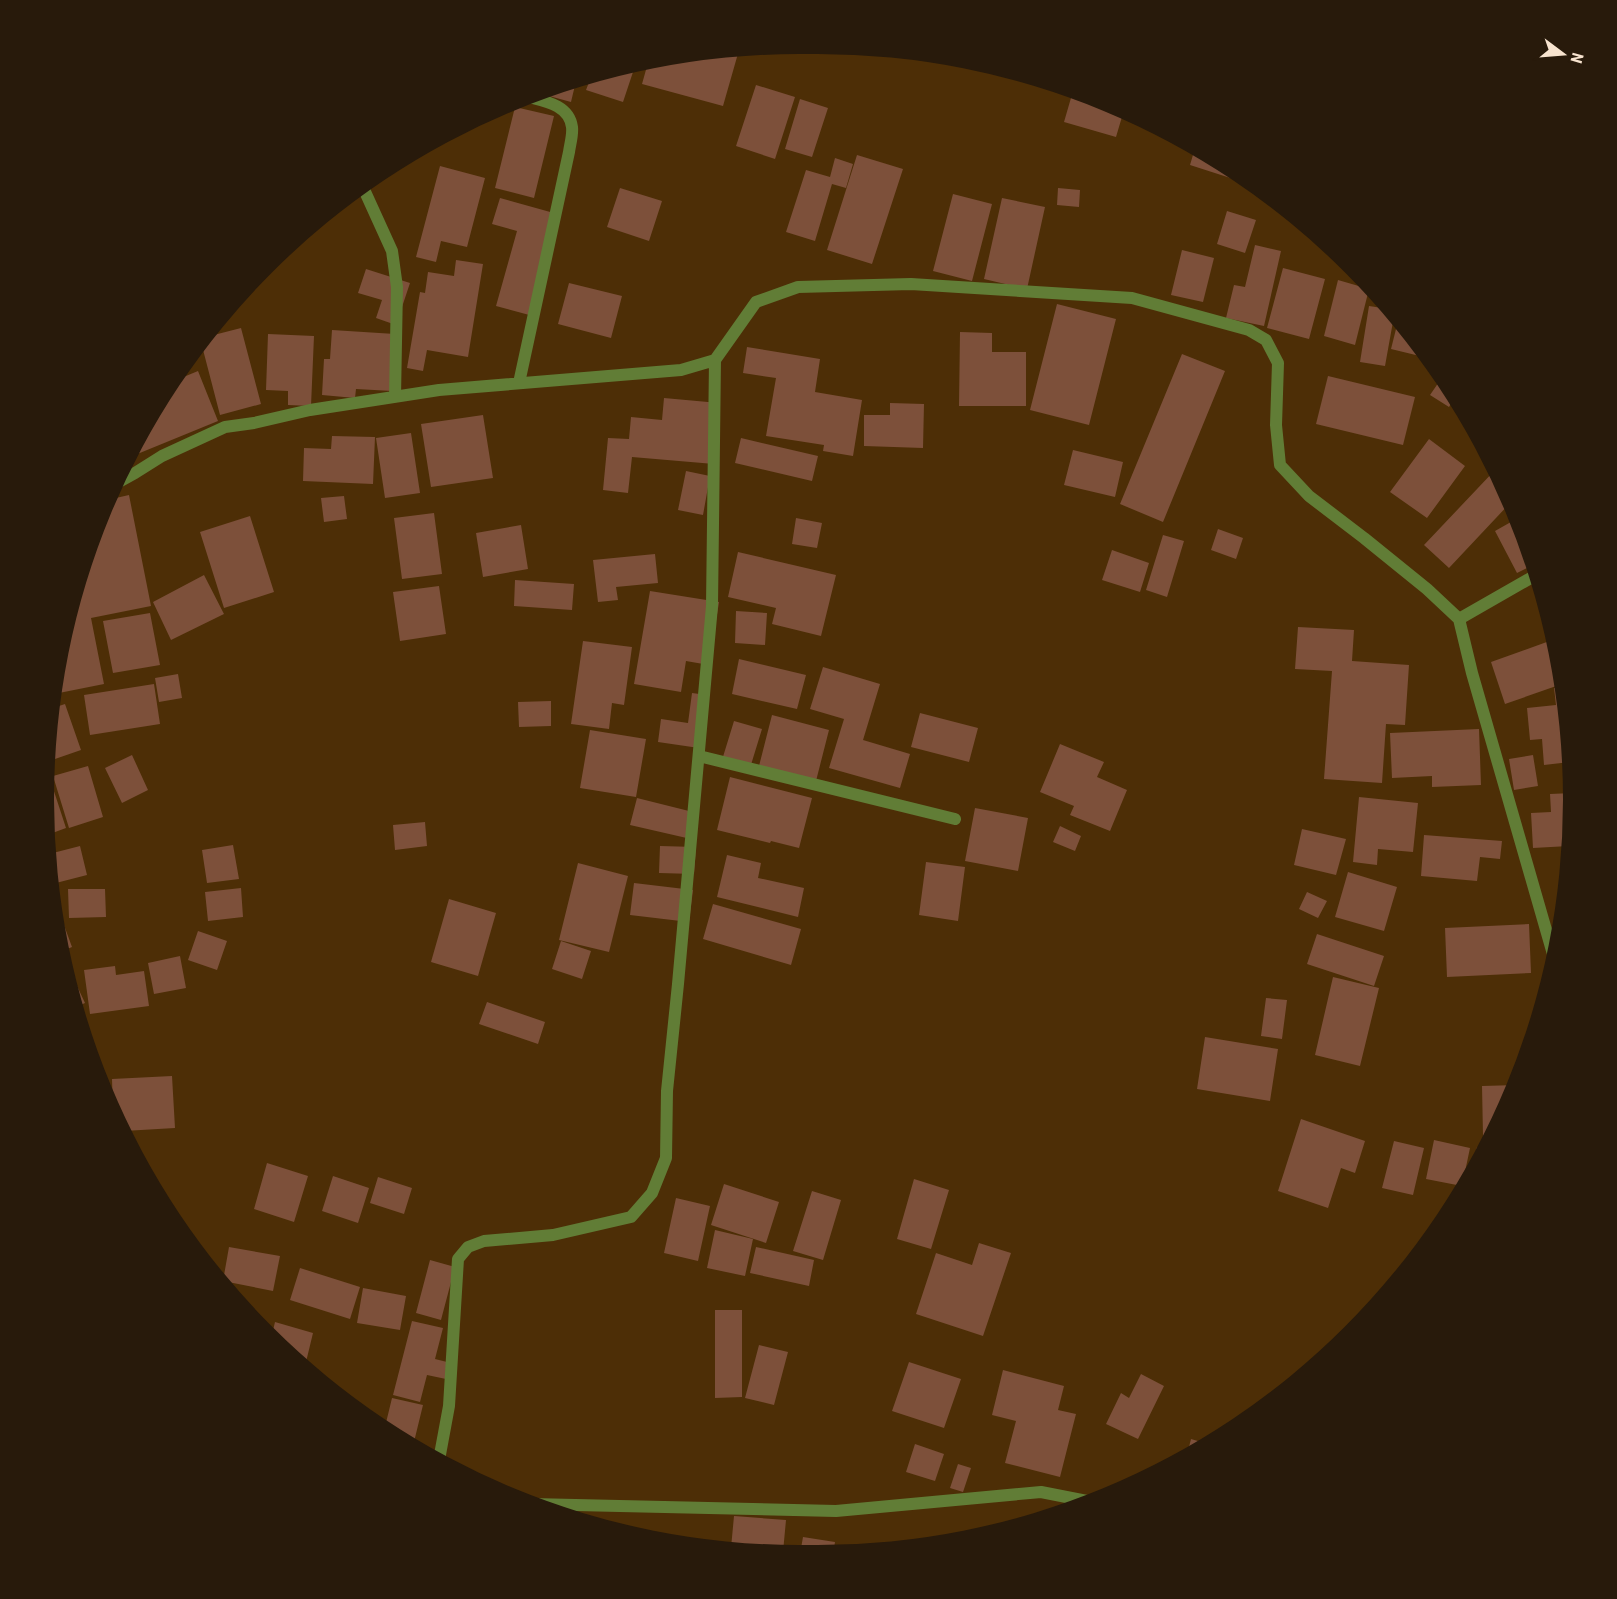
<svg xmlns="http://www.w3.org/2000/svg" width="1617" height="1599" font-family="'Roboto Condensed',sans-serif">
<rect width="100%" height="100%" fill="#4d2e06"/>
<path fill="#7d503a" d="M739,50L723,106L642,84L649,59Z
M636,63L623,102L586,90L591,77Z
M576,81L571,102L538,93L560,86Z
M756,85L795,97L775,159L736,146Z
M1073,91L1106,101L1124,110L1116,137L1064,122Z
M800,99L828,108L812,157L785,149Z
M515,107L554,116L534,198L495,188Z
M1195,148L1237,171L1250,181L1249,184L1190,165Z
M857,155L903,169L872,264L827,250Z
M835,158L853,164L846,188L832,184L815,241L786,232L806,170L830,177Z
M440,166L485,178L467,247L441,241L436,262L416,257Z
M381,170L377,184L367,181L379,171Z
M620,188L662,201L649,241L607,227Z
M1058,188L1080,190L1079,207L1057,205Z
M953,194L992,204L972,281L933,271Z
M500,198L561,215L533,316L496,306L517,231L492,224Z
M1002,198L1045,207L1027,289L984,279Z
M1227,211L1256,220L1245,253L1217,244Z
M1255,245L1281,251L1264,326L1226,318L1234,285L1245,287Z
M1182,250L1214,258L1203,302L1171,295Z
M456,260L483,264L468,357L427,350L423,371L407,368L420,292L425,293L428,272L454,276Z
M1283,268L1325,279L1309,339L1267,328Z
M366,269L410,283L396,325L376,318L382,300L358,293Z
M1338,280L1369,289L1355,345L1324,336Z
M569,283L622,296L611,338L558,324Z
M1057,304L1116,319L1089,425L1030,410Z
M1369,306L1389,309L1394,316L1385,366L1360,362Z
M1398,321L1428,358L1391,349Z
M241,328L261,404L220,415L201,342L206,337Z
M332,330L395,334L392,391L356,389L355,398L322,395L324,359H330Z
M960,332L992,333V352H1026V406H959Z
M268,334L314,336L311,406L288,405V391L266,390Z
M747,347L820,359L815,392L862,400L853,456L823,451L824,445L766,436L776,378L743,373Z
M1182,354L1225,371L1163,522L1120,504Z
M198,371L218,421L130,457L169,383Z
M1328,376L1415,397L1403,445L1316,424Z
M1443,376L1455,397L1449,407L1430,395Z
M664,398L719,403L714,464L632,457L628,493L603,490L608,438L629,439L631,417L662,420Z
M890,403L924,404L923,448L864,446V415H890Z
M483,415L493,478L431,487L421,424Z
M411,433L420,493L385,498L376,438Z
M332,436L375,437L373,484L303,481L304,448L331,449Z
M741,438L818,456L812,481L735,463Z
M1429,439L1465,466L1427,518L1390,492Z
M1073,450L1123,462L1115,497L1064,485Z
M1495,470L1511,502L1449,568L1424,545Z
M686,471L710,476L703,515L678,510Z
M129,495L151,606L91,618L104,684L54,694L58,652L101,511L107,500Z
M344,496L347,519L324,522L321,498Z
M434,513L442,574L402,579L394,518Z
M250,516L274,592L224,608L200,532Z
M796,518L822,523L817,548L792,544Z
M1518,518L1533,565L1517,573L1495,531Z
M521,525L528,569L483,577L476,533Z
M1218,529L1243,538L1236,559L1211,550Z
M1163,535L1184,541L1167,597L1146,590Z
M1112,550L1149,563L1140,592L1102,580Z
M738,552L836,575L821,636L772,624L776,608L728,597Z
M655,554L658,583L616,587L618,600L598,602L593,560Z
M204,575L224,614L171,640L153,602Z
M515,580L574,584L572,610L514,606Z
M439,586L446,634L400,641L393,592Z
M650,591L719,602L709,665L686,661L681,692L634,684Z
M736,611L767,613L765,645L735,643Z
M150,613L160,665L113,673L103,621Z
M1298,627L1354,630L1352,661L1409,665L1405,725L1386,724L1382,783L1324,779L1332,671L1295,669Z
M1555,639L1559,652L1562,684L1505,704L1491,662Z
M583,641L632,647L624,705L612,703L609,729L571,724Z
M739,659L806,675L797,709L732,694Z
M823,667L880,684L863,740L910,754L900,788L829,768L844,719L810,709Z
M178,674L182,698L159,702L155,678Z
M154,684L160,724L90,735L84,695Z
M1562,687L1570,762L1544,765L1542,739L1530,740L1527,708L1556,705L1554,688Z
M692,693L707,695L699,748L658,742L661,719L688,723Z
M551,701V726L519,727L518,702Z
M65,704L81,750L55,759L49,742L53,708Z
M920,713L978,728L969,762L911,747Z
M772,715L829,730L816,781L759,766Z
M734,721L762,729L750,768L722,760Z
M1479,729L1481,785L1432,787V776L1392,778L1390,733Z
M590,730L646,739L636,797L580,788Z
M1060,744L1104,762L1097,777L1127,790L1110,831L1070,815L1074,806L1040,792Z
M132,755L148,790L122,803L105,768Z
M1533,755L1538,786L1514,790L1509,759Z
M88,766L103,817L69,828L53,776Z
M49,776L66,828L47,835L44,800L46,777Z
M730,777L812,798L799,848L771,841L770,843L717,830Z
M1573,793L1569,846L1533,848L1531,813L1551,812L1550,794Z
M1359,797L1418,803L1413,852L1378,849L1377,865L1353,862Z
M637,798L697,813L691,839L630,825Z
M975,808L1028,818L1018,871L965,861Z
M425,822L427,846L395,850L393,825Z
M1060,826L1081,836L1075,851L1053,842Z
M1302,829L1346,839L1336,875L1294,865Z
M1424,835L1502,841L1500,859L1480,857L1477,881L1421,876Z
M233,845L239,879L207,883L202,850Z
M80,846L87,875L52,884L49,854Z
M660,846L696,847L694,874L659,873Z
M727,855L761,863L758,878L804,888L798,917L717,897Z
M926,862L965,867L958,921L919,915Z
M578,863L628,876L609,952L559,940Z
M1348,872L1397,887L1384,931L1335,917Z
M634,883L693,890L689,922L630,915Z
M241,888L243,917L208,921L205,892Z
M68,889H105L106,917L69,918Z
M1307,892L1327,901L1318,918L1299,909Z
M53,895L72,947L60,952L58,947Z
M449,899L496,913L478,976L431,962Z
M713,904L801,929L791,965L703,939Z
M1529,924L1531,973L1447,977L1445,928Z
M198,931L227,941L217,970L188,960Z
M1317,934L1384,956L1374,986L1307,964Z
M561,941L591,951L582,979L552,969Z
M180,956L186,988L154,994L148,963Z
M115,966L116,975L144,971L149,1006L90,1014L84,970Z
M71,973L85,1003L76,1007L67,975Z
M1333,977L1379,988L1360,1066L1315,1055Z
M1266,998L1287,1000L1282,1039L1261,1036Z
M487,1002L545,1022L538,1044L479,1024Z
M1205,1037L1278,1049L1270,1101L1197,1089Z
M172,1076L175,1128L124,1131L113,1111L112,1079Z
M1517,1085L1491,1136H1483L1482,1086Z
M1301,1119L1365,1141L1355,1173L1341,1168L1328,1208L1278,1191Z
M1434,1140L1470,1148L1462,1186L1426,1179Z
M1394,1141L1424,1148L1413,1195L1382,1188Z
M1477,1147L1484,1149L1471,1174L1470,1173Z
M267,1163L308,1176L294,1222L254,1209Z
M333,1176L369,1188L358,1223L322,1211Z
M378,1177L412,1188L404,1214L370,1203Z
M914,1179L949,1190L931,1249L897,1239Z
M724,1184L779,1202L766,1243L711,1225Z
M812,1191L841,1200L823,1260L793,1251Z
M676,1198L710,1206L698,1261L664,1253Z
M715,1230L753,1239L745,1276L707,1268Z
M979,1243L1011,1253L983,1336L916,1314L936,1253L972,1265Z
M229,1247L280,1256L273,1291L223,1281Z
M756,1247L814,1260L809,1286L750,1273Z
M430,1260L455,1267L441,1320L416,1313Z
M300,1268L360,1287L350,1319L290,1300Z
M363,1288L406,1296L400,1330L357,1323Z
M715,1310H742V1397L715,1398Z
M251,1317L264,1320L262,1330L255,1321Z
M412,1321L443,1328L435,1359L451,1363L446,1379L427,1375L420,1402L393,1395Z
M275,1322L313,1333L306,1362L295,1359L271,1339Z
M759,1345L788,1352L774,1405L745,1398Z
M909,1362L961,1379L944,1428L892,1411Z
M1003,1370L1064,1386L1058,1410L1076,1414L1060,1477L1005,1463L1016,1421L992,1415Z
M1141,1374L1164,1386L1138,1439L1106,1424L1121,1393L1129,1398Z
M392,1398L423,1405L413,1446L384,1431Z
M1191,1439L1208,1444L1187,1455Z
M915,1444L944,1454L935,1481L906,1472Z
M958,1464L971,1468L963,1492L950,1488Z
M734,1516L786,1520L783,1552L731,1548Z
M803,1537L835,1542L833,1554L818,1556L800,1554Z
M843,1546L864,1550V1551L841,1553Z"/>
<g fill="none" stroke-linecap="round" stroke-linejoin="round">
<path stroke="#617d36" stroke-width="12" d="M362,185L392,251L397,287L395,397
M519,383L569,152C570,144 573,135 572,127C569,104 543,101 525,96
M115,484L135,473L162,456L225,427L254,423L310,410L439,390L681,370L715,360L756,302L798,287L911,284L1132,298L1249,330L1266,340L1278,363L1276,425L1280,465L1309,496L1364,538L1427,589L1459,619
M1536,575L1459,619L1472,673L1555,961
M699,756L955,819
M439,1460L449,1406L458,1259L468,1247L484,1241L553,1235L631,1217L652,1193L666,1158L667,1091L678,984L712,606L715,360
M531,1504L836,1511L1041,1492L1092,1502"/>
</g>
<path d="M0 0H1617V1599H0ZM799 54H818A745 745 0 0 1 1563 799V800A745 745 0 0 1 818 1545H799A745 745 0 0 1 54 800V799A745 745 0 0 1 799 54Z" fill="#281a0b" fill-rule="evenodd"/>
<g transform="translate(1563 54) rotate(106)" stroke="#281a0b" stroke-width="4.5" paint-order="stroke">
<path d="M0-4.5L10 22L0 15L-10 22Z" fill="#f7e3cf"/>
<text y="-9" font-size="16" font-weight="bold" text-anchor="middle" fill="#f7e3cf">N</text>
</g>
</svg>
